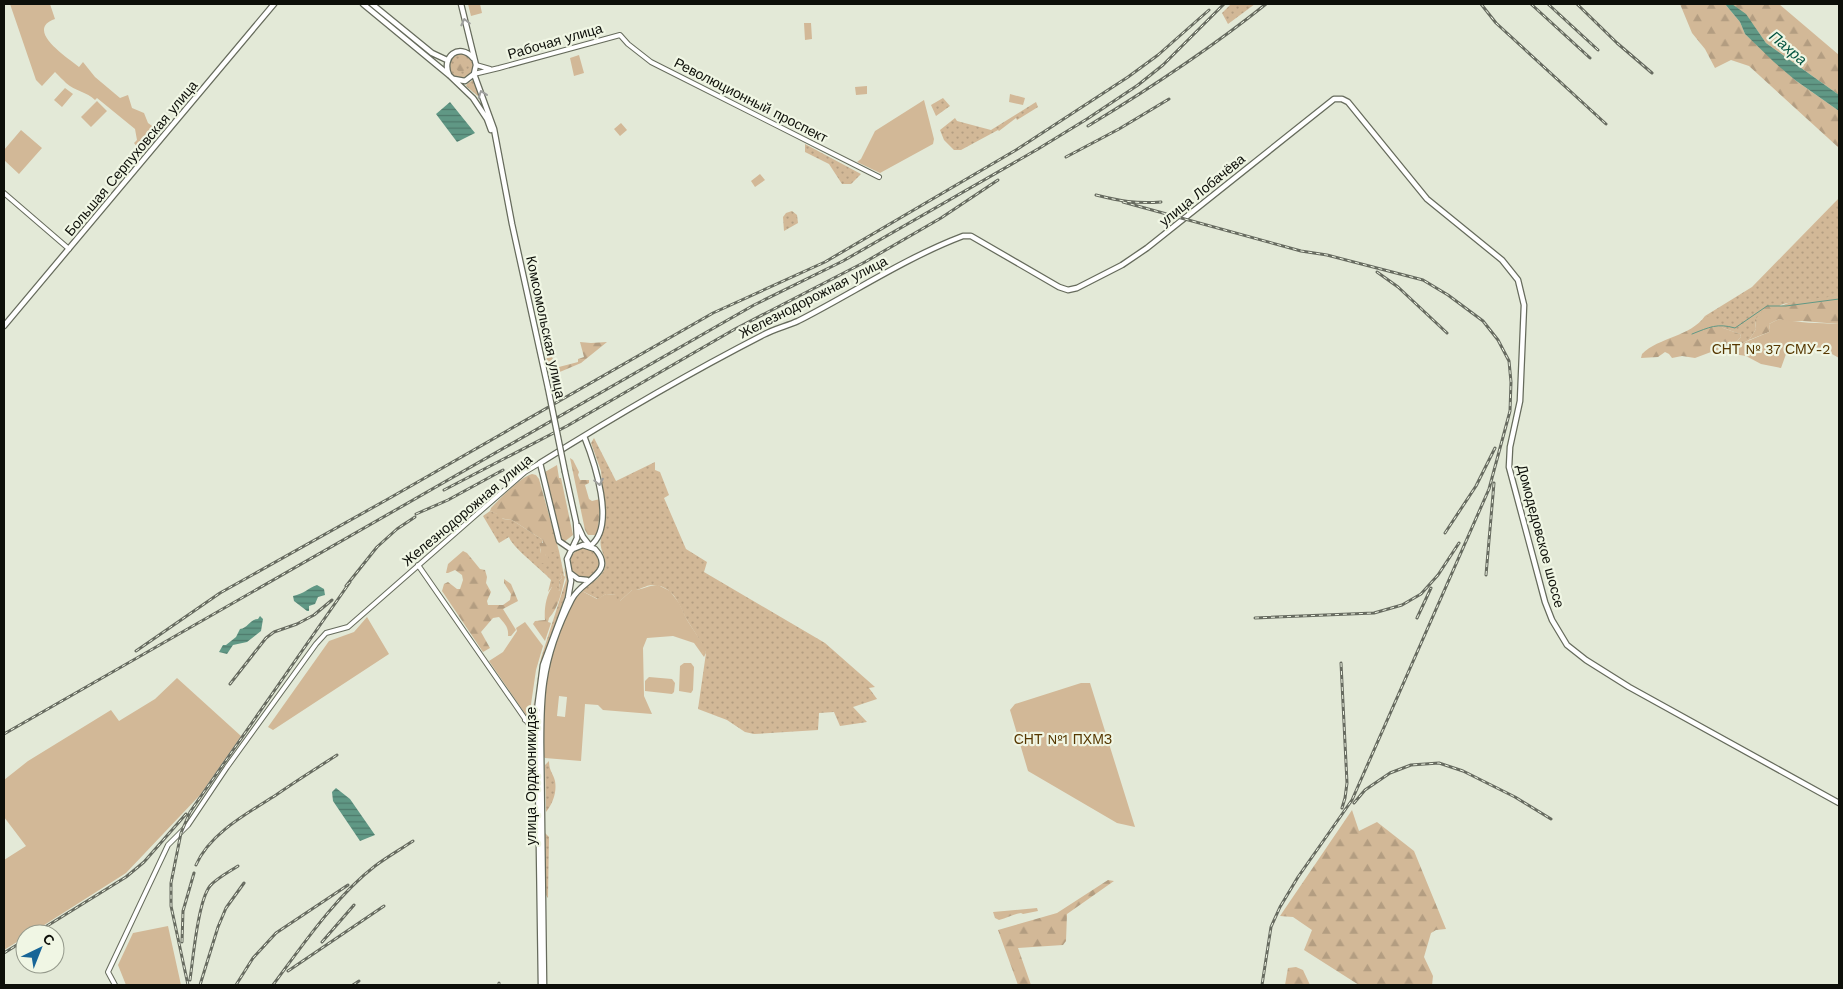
<svg xmlns="http://www.w3.org/2000/svg" width="1843" height="989" font-family="'Work Sans',sans-serif">
<defs>
<pattern id="grass-dots" width="8" height="8" patternUnits="userSpaceOnUse" patternTransform="scale(1.25)"><rect width="8" height="8" fill="#d2b897"/><path d="M2 2h.1M6 6h.1" fill="none" stroke="#b39d81" stroke-width="1.8" stroke-linecap="round"/></pattern>
<pattern id="forest-firs" width="22" height="20" patternUnits="userSpaceOnUse" patternTransform="scale(1.25)"><rect width="22" height="20" fill="#d2b897"/><path d="M5 1l3.5 6h-7zM16 11l3.5 6h-7z" fill="#b39d81"/></pattern>
<pattern id="water-rules" width="6" height="5" patternUnits="userSpaceOnUse" patternTransform="scale(1.25)"><rect width="6" height="5" fill="#609885"/><path d="M0 2.5h6" fill="none" stroke="#4e7a6b"/></pattern>
</defs>
<rect width="100%" height="100%" fill="#e3e9d7"/>
<path fill="url(#grass-dots)" d="M1231,4H1255L1228,24L1222,13Z
M449 66a12 12 0 1 1 24 0a12 12 0 1 1-24 0Z
M473,80L479,96V97L466,86L467,84Z
M943,98L950,106L936,116L931,105Z
M1036,102L1038,107L1017,120L1016,118L999,131L998,130L961,150H954L944,140L940,130L955,118L957,121L991,130Z
M805,144L861,174L851,184H842L829,164L805,152Z
M1839,198V296C1819,300 1797,299 1777,306C1770,308 1761,317 1755,322L1756,329L1749,340L1727,351L1741,337L1740,334L1723,328L1705,316L1752,287Z
M792,211L797,215L798,223L784,231L783,217L786,213Z
M594,438L616,481L655,462V470L660,472L669,495L664,498L686,549L707,562L704,572L825,643L875,687L869,688L877,699L853,707L867,722L840,726L834,712L819,713L818,730L754,734L745,732L727,720L698,709L706,653C701,641 696,634 689,623C679,608 677,587 654,585C646,584 640,591 632,590L620,601H616V595L606,594L598,599L580,590C586,585 594,583 599,577C615,561 595,551 602,536L604,504L601,471L591,443Z
M490,511L498,514L503,519L512,520L543,540L540,550V562H548L545,554V550L559,551L564,575L560,573L562,578L559,581L560,589L559,591L552,587L548,592L551,580C541,569 511,546 509,537L499,543L483,516Z
M570 563a15 15 0 1 1 30 0a15 15 0 1 1-30 0Z
M564,567L568,577V588L541,663L535,695L533,719L531,721L541,658L566,580Z
M549,761C549,771 553,773 555,781C557,792 553,803 546,812L545,765Z
M545,833L549,837L548,898L546,895Z"/>
<path fill="url(#forest-firs)" d="M1680,4H1725L1740,22L1745,34L1795,80L1839,111V148L1749,66L1731,60L1715,68L1705,49L1692,33Z
M1732,4H1779L1839,55V95L1766,43L1754,26Z
M455.5 66a5.5 5.5 0 1 1 11 0a5.5 5.5 0 1 1-11 0Z
M1839,296V324L1802,321L1789,322L1779,319L1769,324L1770,330L1769,332L1749,340L1756,329L1755,320L1768,304L1776,303L1781,306L1793,301Z
M1705,316L1714,318L1723,328L1740,334L1741,337L1727,351L1711,352L1695,358L1682,356L1672,358L1669,354L1665,352L1658,357L1641,358L1642,354C1659,337 1690,337 1705,316Z
M542,323L545,324V330L555,368L578,362V359L584,357L580,342L591,343L607,342L581,363L555,374L561,397L559,400L556,399L539,326Z
M570,458L573,460L579,472L578,475L580,480H589V483L585,485L589,499L592,501L600,499L598,535H588L585,530Z
M557,465L559,478H561L573,535L564,542L561,538L545,472Z
M532,474L536,475L539,479L559,551L549,553L545,551L546,556L548,555L549,564L546,567L545,563H536C540,557 542,549 539,543H543V540L512,520L499,518L497,514L490,511L491,508C501,498 519,478 532,474Z
M463,551L467,553L480,569L485,570L487,577L486,583L491,592L487,601L488,605H503L510,600L511,594L504,583V579L511,584L518,601L503,609L516,630L511,636H508C509,627 504,623 499,617L493,618L481,632L490,648L483,652L442,591L444,584L448,582L457,589H460L463,580L462,575L455,570L448,573H446L448,564Z
M561,572L565,577C562,591 558,609 549,618L548,622L551,623L545,641L533,624L535,621L545,620C544,609 546,596 552,587L556,585L559,591L560,589L559,581L562,578L560,573Z
M1352,810L1359,831L1377,822L1414,851L1446,929L1436,930L1431,933L1424,957L1433,976L1432,985H1359L1304,950L1312,930L1293,917L1280,916Z
M1108,880L1114,881L1067,914L1066,941L1063,945L1018,948L1031,985H1018L998,930L1057,913Z
M1037,908L1038,911L1023,914L1021,913C1013,914 1007,918 999,920L995,918L993,912Z
M1296,967L1303,970L1310,985H1285L1288,968Z"/>
<path fill="#d2b897" fill-rule="evenodd" d="M10,4H50L55,19C23,30 70,59 79,67L83,62L95,77L120,98L128,95L132,108L144,113L148,123L159,131L142,152L134,143L137,140L135,129L97,98L95,100C87,92 75,91 66,83C63,80 59,76 55,72L42,86L36,80Z
M468,4H480L482,13L471,16Z
M804,23H811L812,39L805,40Z
M579,55L584,73L574,76L570,58Z
M867,86V94L856,95L855,87Z
M65,88L73,94L62,107L54,100Z
M1010,94L1025,98L1023,105L1009,102Z
M924,100L934,139L933,144L880,173L857,162L861,159L875,131Z
M97,101L107,111L91,127L81,117Z
M621,123L627,130L620,136L614,129Z
M21,130L42,148L19,174L4,160V150Z
M760,174L765,180L755,187L751,181Z
M1779,319C1798,323 1819,323 1839,324V358L1823,349L1790,343L1781,368L1761,364L1746,356L1727,353L1736,346L1769,332L1770,330L1769,324Z
M658,585L670,591L679,603L687,620L704,646L706,653L704,657L694,643L673,636L647,638L643,648L644,696L652,714L603,710L598,705L585,704L581,761L545,758L543,756C542,727 542,698 548,670C554,644 565,620 575,596L580,590L597,599L606,594L616,595L617,601H620L632,590C640,591 649,585 658,585ZM559,696L567,697L565,717L557,716Z
M367,617L389,654L273,730L268,727L329,641L354,632Z
M525,622L543,646L536,670L529,718H528L489,661L503,652L517,631L516,628Z
M684,663H691L694,667L693,690L691,693L679,691L680,666Z
M649,677L672,679L675,683L674,692L672,694L645,691V681Z
M177,678L241,736L200,795L126,873L30,934H25V937L4,950V860L26,846L4,817V780L28,761L111,710L119,721L155,699Z
M1081,683H1090L1135,827L1117,823L1028,771L1010,710L1015,704Z
M168,926L181,985H126L118,965L133,933Z"/>
<path fill="url(#water-rules)" d="M1725,4H1732L1746,14L1766,43L1839,95V111L1795,80L1774,62L1745,34L1740,22Z
M450,102L475,133L457,142L436,114Z
M317,585L324,589L325,595L318,597L315,604L309,606V611H307L294,601L293,596C304,594 308,588 317,585Z
M260,616L263,619L261,631L247,642L233,645L227,654L219,652L223,645H226L236,637L240,629C248,628 250,619 258,619Z
M336,788L350,799L375,835L360,841L333,801L332,792Z"/>
<g fill="none" stroke-linecap="round" stroke-linejoin="round">
<path stroke="#609885" stroke-width="1" d="M1692,334C1710,327 1717,323 1735,328L1767,306H1786L1839,299"/>
<g stroke="#666b5c" stroke-width="6">
<path id="minor" d="M476,65L490,69
M474,74L499,68L620,35L628,44L651,62L879,177
M4,193L69,249
M418,565L537,736
M525,720L530,723L537,719
M115,985L108,972L168,845L188,825L227,767L316,644L326,633L348,627L525,472L540,463"/>
</g>
<g stroke="#666b5c" stroke-width="7">
<path id="major" d="M363,4L449,75L473,98L487,119L491,130
M372,4L432,53L447,60
M461,4L476,65L474,74L494,129L512,224L548,388
M449,75C441,57 459,42 473,58
M454,79L465,81L474,74
M4,326L274,4
M584,436C594,461 617,527 590,546
M578,526L583,537L590,546
M572,550L559,541L540,463C612,418 687,374 763,335C774,329 787,326 798,321C853,293 905,258 963,236H971L1059,287L1068,290L1077,288L1122,265L1147,248L1334,99H1342L1348,102L1427,199L1502,260L1518,280L1524,305L1520,401L1510,447L1509,467L1545,602L1552,620L1567,645L1586,660L1629,687L1839,803
M570,573L578,579L587,580
M541,985L537,710L543,665L568,598L571,581L567,559L577,538L576,522L565,472
M544,985L541,743C541,722 541,702 544,682C548,654 559,624 572,599C581,580 617,573 595,549L583,545L573,549"/>
</g>
<use href="#minor" stroke="#fff" stroke-width="4"/>
<use href="#major" stroke="#fff" stroke-width="4.5"/>
<g stroke="#676b60" stroke-width="3">
<path id="rail" d="M1481,4L1496,23L1606,124
M1531,4L1590,58
M1548,4L1598,50
M1577,4L1617,43L1652,73
M1088,126C1149,89 1210,49 1266,4
M1066,157L1119,129L1169,99
M1096,195C1120,201 1136,204 1161,202
M1123,202L1301,251L1327,255L1423,280L1448,295L1483,321L1498,340L1509,361L1511,382L1510,411L1489,489L1352,800L1298,877L1280,907L1271,927L1262,985
M1377,272L1398,287L1447,333
M444,490L567,426L735,329L865,262L941,218L998,180
M416,514L448,500L503,470
M1445,533L1476,486L1495,448
M1486,575L1494,483
M346,586L377,547L397,529L415,517
M1255,618L1374,613L1402,605L1421,594L1438,575L1459,543
M1417,618L1431,588
M136,651L220,593L388,499L713,313L825,262L1016,150L1128,77L1158,55L1209,10
M1341,663L1347,783L1345,798L1342,808
M230,684L266,638L274,632L297,624L314,615L332,600
M4,734L754,305L843,261L1038,149L1087,119L1138,85L1163,65L1224,4
M1354,803L1365,790L1390,773L1411,765L1439,763L1463,771L1515,797L1551,819
M196,865C210,833 248,813 276,795C296,781 317,768 337,755
M34,934L126,877L144,862L186,814
M182,942L183,911L194,873
M322,942L354,905
M4,953L25,940
M288,971L384,906
M190,980C193,959 198,901 210,886C217,878 229,872 238,866
M188,985L171,906V883L181,833L190,812L199,799L350,582
M200,985L218,927L226,908L244,883
M236,985L253,958L276,933L348,885
M273,985C302,946 336,896 375,866C387,857 401,849 413,841
M353,985L359,981
M499,985V983"/>
</g>
<use href="#rail" stroke="#f0f6e4" stroke-width="1" stroke-dasharray="4" stroke-linecap="butt"/>
<g stroke="#666b5c" stroke-width="7" stroke-linecap="butt">
<path id="major-bridge" d="M548,388L565,472"/>
</g>
<use href="#major-bridge" stroke="#fff" stroke-width="4.5"/>
</g>
<defs><path id="oneway-chevron" d="M-2-3.5L2.5 0L-2 3.5" fill="none" stroke-width="1.6" stroke-linecap="round" stroke-linejoin="round" transform="scale(1.25)"/></defs>
<g stroke="#9e9f9d">
<use href="#oneway-chevron" transform="translate(465 22) rotate(-103)"/>
<use href="#oneway-chevron" transform="translate(482 94) rotate(-110)"/>
<use href="#oneway-chevron" transform="translate(599 482) rotate(79)"/>
</g>
<g text-anchor="middle" stroke-width="4.5" stroke-linejoin="round" paint-order="stroke">
<g font-size="14" fill="#0d0f09" stroke="#f0f6e4">
<text transform="translate(555 41) rotate(-16)" y="5">Рабочая улица</text>
<text transform="translate(751 100) rotate(27)" y="5">Революционный проспект</text>
<text transform="translate(131 158) rotate(-50)" y="5">Большая Серпуховская улица</text>
<text transform="translate(1202 190) rotate(-39)" y="5">улица Лобачёва</text>
<text transform="translate(813 297) rotate(-27)" y="5">Железнодорожная улица</text>
<text transform="translate(546 327) rotate(78)" y="5">Комсомольская улица</text>
<text transform="translate(467 510) rotate(-40)" y="5">Железнодорожная улица</text>
<text transform="translate(1541 536) rotate(75)" y="5">Домодедовское шоссе</text>
<text transform="translate(531 776) rotate(-90)" y="5">улица Орджоникидзе</text>
</g>
<g font-size="14" fill="#563701" stroke="#f0f6e4">
<text x="1771" y="354">СНТ № 37 СМУ-2</text>
<text x="1063" y="744">СНТ №1 ПХМЗ</text>
</g>
<g font-size="15" font-style="italic" fill="#00523f" stroke="#f0f6e4">
<text transform="translate(1788 48) rotate(40)" y="5">Пахра</text>
</g>
</g>
<rect width="1843" height="989" fill="none" stroke="#0d0f09" stroke-width="10"/>
<g transform="translate(40 949) rotate(43)"><circle r="24" fill="#f0f6e4" stroke="#959a8c"/>
<path d="M0-4L9 19L0 12L-9 19Z" fill="#176597"/>
<text y="-8" font-size="14" font-weight="bold" text-anchor="middle" fill="#0d0f09">С</text>
</g>
</svg>
